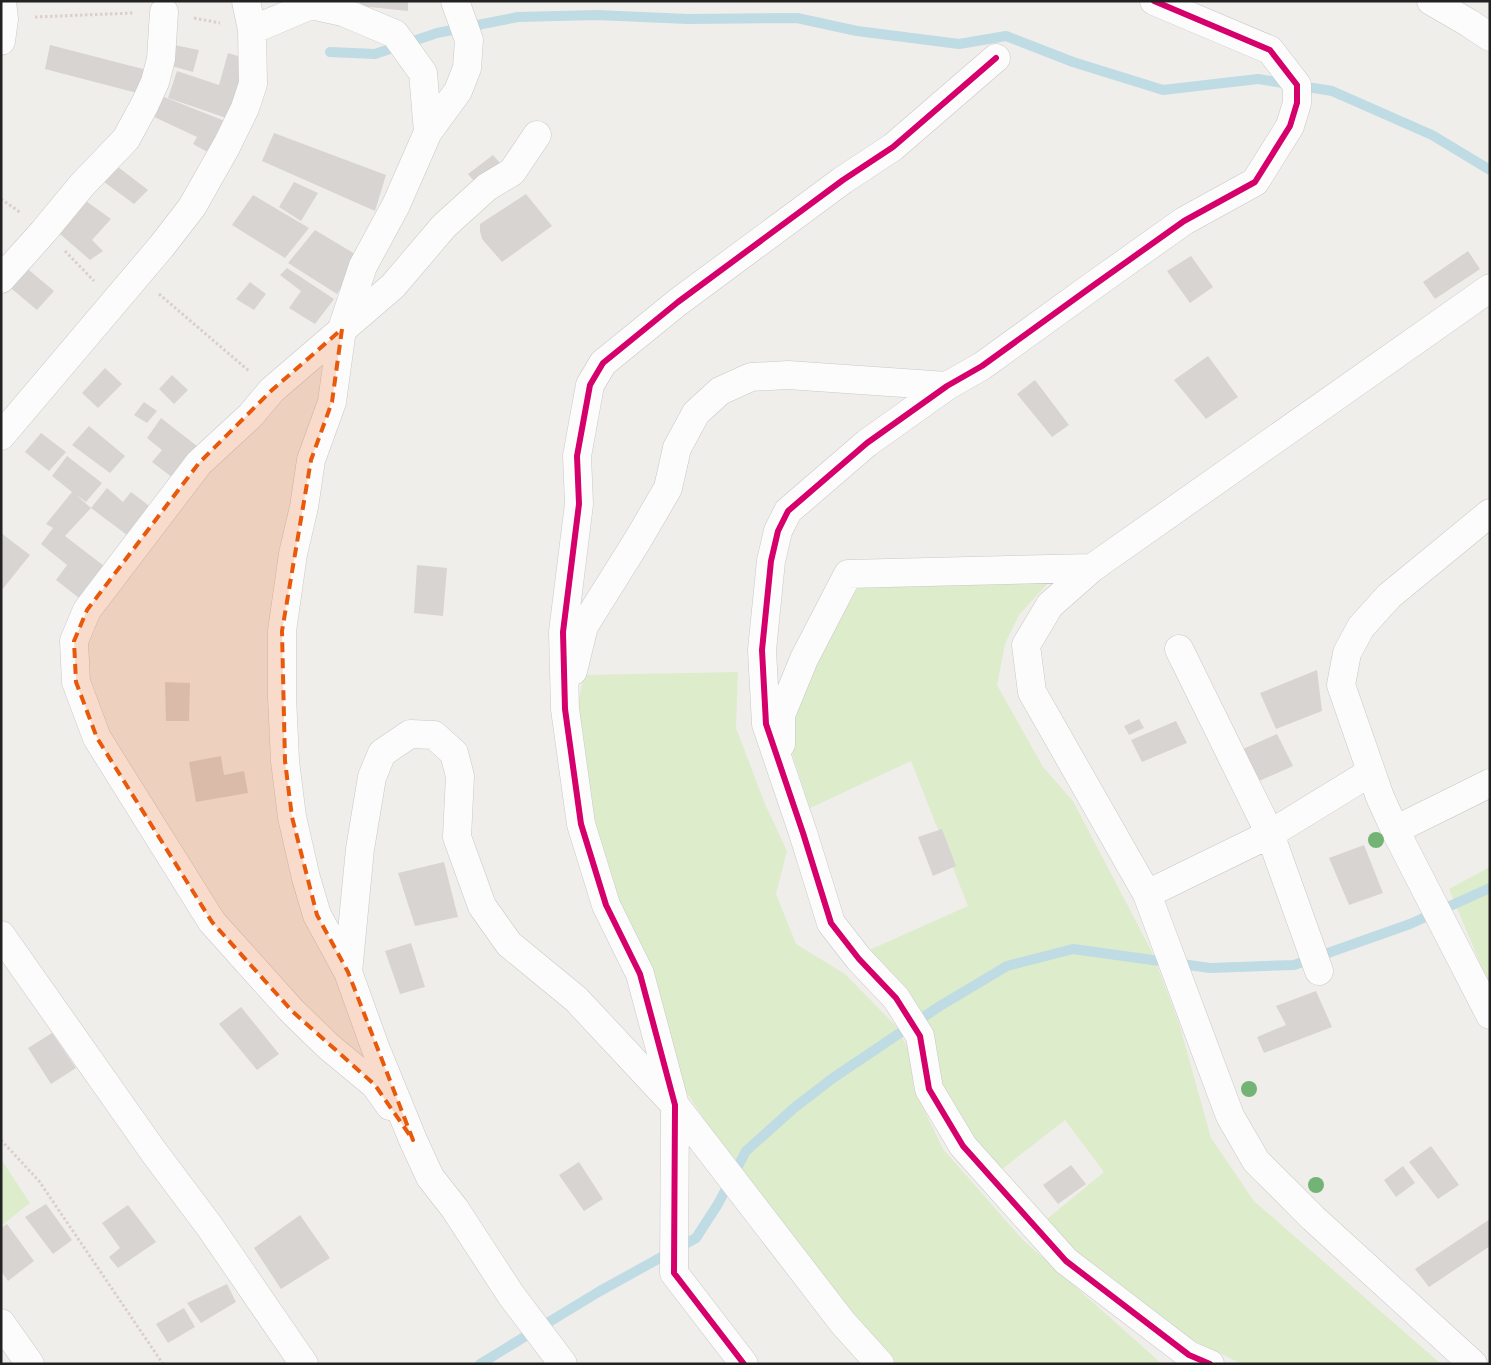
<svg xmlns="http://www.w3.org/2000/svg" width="1491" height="1365" font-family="Signika,sans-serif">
<rect width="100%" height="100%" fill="#f0eeeb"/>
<path fill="#ddeccb" d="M1049,582L1019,615L1005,644L997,685L1043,767L1073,801L1152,952L1179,1023L1211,1138L1254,1201L1441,1364H1242L1176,1332L1095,1272L1042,1223L1104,1172L1065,1120L997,1173L953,1116L867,951L968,906L911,761L810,808L790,747L803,682L859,586Z
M738,672L736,728L765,804L787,851L776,894L796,944L845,974L896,1026L910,1052L914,1089L943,1149L1022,1239L1162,1364H894L840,1299L726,1152L681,1084L608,887L584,789L576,712L584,675Z
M1490,867V987L1449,889Z
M1,1159L30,1203L1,1226Z"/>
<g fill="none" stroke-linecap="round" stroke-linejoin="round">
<path stroke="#bfdbe3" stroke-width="10" d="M330,52L375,54L437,33L518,17L596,15L688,19L797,18L857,31L959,44L1006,36L1073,62L1163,90L1258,79L1332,91L1432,135L1490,170
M480,1364L600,1291L696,1238L718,1204L746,1151L794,1108L833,1078L940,1006L1007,966L1073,949L1210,968L1294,965L1410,924L1490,888"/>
</g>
<path fill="#d7d4d2" d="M360,1H408V11L360,6Z
M50,45L147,70L141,94L45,69Z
M174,45L199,50L193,72L168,65Z
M228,53L254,61L235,121L168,98L177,71L219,85Z
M159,95L235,125L218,158L193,144L197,137L150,115Z
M274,133L386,175L375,211L262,161Z
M493,155L506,170L480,188L468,174Z
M118,167L148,190L134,204L104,182Z
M294,182L318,193L301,221L279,207Z
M526,194L552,226L502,262L482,239L480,231V224Z
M253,195L309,228L285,258L232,225Z
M86,201L111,219L92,240L103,251L90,260L59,233Z
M315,230L360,257L337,294L288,263Z
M1468,251L1480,269L1435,299L1423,282Z
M1191,256L1213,287L1190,303L1167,271Z
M23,265L54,291L37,310L6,284Z
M287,268L334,299L315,324L289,308L301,291L280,275Z
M250,282L266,294L254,310L236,299Z
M1208,356L1238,397L1206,419L1174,380Z
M105,368L122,384L98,408L82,393Z
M172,375L188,390L174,404L159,389Z
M1035,380L1069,425L1052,437L1017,394Z
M144,402L157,411L147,423L134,415Z
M161,418L197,446L173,478L152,462L162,450L147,438Z
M89,426L125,456L110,473L72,445Z
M41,433L66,452L49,471L25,452Z
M67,456L102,483L86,502L75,494L91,508L65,536L104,566L79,598L56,580L67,565L41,544L53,528L46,524L72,492L52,476Z
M107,488L123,502L131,492L152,508L127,535L91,508Z
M1,533L30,555L1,591Z
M417,565L447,568L443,616L414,613Z
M1317,670L1322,711L1276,729L1260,693Z
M165,682L190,683L189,721H166Z
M1139,719L1144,728L1129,735L1124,726Z
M1176,721L1187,743L1142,762L1131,740Z
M1277,734L1293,766L1250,785L1234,753Z
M221,756L224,775L244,771L248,793L196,802L189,762Z
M942,829L956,866L933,876L918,837Z
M1364,845L1383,893L1349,905L1329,858Z
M444,862L458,917L415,926L398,873Z
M411,943L425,987L400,994L385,951Z
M1316,991L1332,1027L1264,1053L1257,1037L1286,1025L1276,1006Z
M241,1007L279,1054L257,1070L219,1024Z
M52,1033L76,1068L51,1084L28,1048Z
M1431,1146L1459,1185L1438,1199L1409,1162Z
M579,1162L603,1199L584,1211L559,1175Z
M1071,1165L1086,1184L1058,1204L1043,1185Z
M1403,1166L1415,1183L1396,1197L1384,1180Z
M46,1204L72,1240L53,1254L25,1217Z
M128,1205L156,1242L118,1268L109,1257L120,1248L102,1223Z
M300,1215L330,1258L281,1289L254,1248Z
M1490,1219V1246L1429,1287L1415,1269Z
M7,1224L34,1261L8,1281L1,1271V1228Z
M227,1284L236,1302L201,1323L187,1303Z
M184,1308L195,1327L168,1343L156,1324Z"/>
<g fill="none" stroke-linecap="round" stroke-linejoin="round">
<g stroke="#c9c8c7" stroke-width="29">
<path id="minor" d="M455,1L469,40L467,68L458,91L428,132L396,205L363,266L342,329L332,402L311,460L304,507L293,554L282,631V697L285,761L292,817L306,878L317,915L348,972L375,1047L413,1140L430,1177L455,1209L511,1295L563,1364
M1154,1L1270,50L1297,85V103L1290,126L1255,182L1184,221L1094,285L982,366L947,386L867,443L788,511L778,531L771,561L762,650L766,724L803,833L831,923L859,959L896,998L920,1036L929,1089L963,1146L1066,1261L1189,1355L1210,1364
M1431,1L1469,23L1490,37
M252,30L311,5L343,12L395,34L423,73L428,132
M1,41L4,19L2,1
M1,279L44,231L82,185L126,139L145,104L155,82L161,59L164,12
M1,436L161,247L192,207L227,145L245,108L253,84L252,30L246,1
M1490,513L1389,596L1361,627L1347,653L1341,685L1380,797L1395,830L1490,1015
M1179,649L1270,834L1319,971
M573,671L584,626L639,538L668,488L677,448L696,413L720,391L751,377L788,375L947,386
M781,744V715L804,659L848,574L1092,568
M1395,830L1490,783
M1147,894L1270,834L1371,772
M1,935L153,1151L210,1227L304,1364
M348,972L360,849L372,777L382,753L410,734L434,735L454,753L460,776L457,837L482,906L509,944L576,999L675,1105L843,1323L880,1364
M390,1106L375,1085L328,1046L292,1011L212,922L97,738L76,682L74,641L87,610L199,463L250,416L272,390L393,286L444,226L487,187L512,172L537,135
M1,1323L30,1364
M744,1364L674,1273L675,1105L640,974L606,905L581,824L565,709L563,632L579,504L577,456L590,385L603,363L678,302L843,180L893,147L996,58
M1473,1364L1313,1218L1256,1161L1230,1116L1147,894L1032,692L1026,645L1050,605L1092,568L1490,288"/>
</g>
<path stroke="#dccecd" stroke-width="3" stroke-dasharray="2.5 2.5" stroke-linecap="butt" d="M35,17L133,13
M194,18L220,23
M1,199L21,213
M65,251L94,281
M159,294L249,371
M1,1140L39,1181L163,1364"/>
<use href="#minor" stroke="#fdfcfc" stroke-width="28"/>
<g stroke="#fff" stroke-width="9">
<path id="cycleway" d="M1154,1L1270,50L1297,85V103L1290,126L1255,182L1184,221L1094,285L982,366L947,386L867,443L788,511L778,531L771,561L762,650L766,724L803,833L831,923L859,959L896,998L920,1036L929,1089L963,1146L1066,1261L1189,1355L1210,1364
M744,1364L674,1273L675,1105L640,974L606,905L581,824L565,709L563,632L579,504L577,456L590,385L603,363L678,302L843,180L893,147L996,58"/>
</g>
<use href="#cycleway" stroke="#d6006c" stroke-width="6"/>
</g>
<g fill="#73b476">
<circle cx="1376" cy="840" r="8"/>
<circle cx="1249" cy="1089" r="8"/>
<circle cx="1316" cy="1185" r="8"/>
</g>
<path fill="#e8590c" fill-opacity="0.2" stroke="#e8590c" stroke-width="4" stroke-dasharray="10 6" stroke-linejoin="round" d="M342,329L332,402L311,460L282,631L285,761L292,817L317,915L348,972L413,1140L375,1085L292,1011L212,922L97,738L76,682L74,641L87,610L199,463L272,390Z"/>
<rect width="1491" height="1365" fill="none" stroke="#222222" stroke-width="5"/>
</svg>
